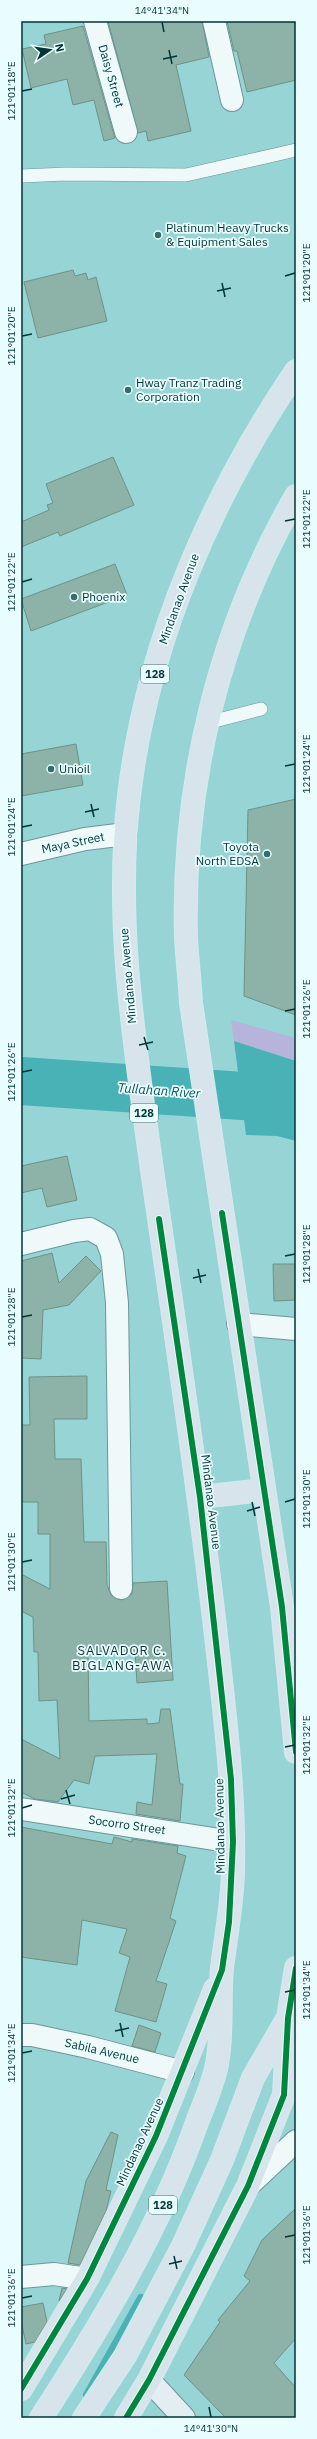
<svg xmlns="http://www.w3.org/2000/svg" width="317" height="2439" font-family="'IBM Plex Sans',sans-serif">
<rect width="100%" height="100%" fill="#97d4d6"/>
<path fill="#b6b4da" d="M231,1020L296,1038V1061L234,1041Z"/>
<path fill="#49b2b7" d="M234,1041L296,1061V1141L277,1136L246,1135Z"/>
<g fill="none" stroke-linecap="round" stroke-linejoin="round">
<path stroke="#49b2b7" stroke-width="8" d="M87,2395L141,2298"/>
<path stroke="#49b2b7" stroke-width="48" d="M21,1081L258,1097L296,1104"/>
</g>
<path fill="#8db2a7" stroke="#6d9287" d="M108,21H202L209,57L176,65L191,131L148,141L146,131L138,133Z
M227,21H296V80L247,92L237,51H234Z
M83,26L114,135L115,138L104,141L94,100L73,105L67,79L31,88L22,49L46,44L44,35Z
M73,270L75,276L86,273L88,280L96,277L107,321L38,338L24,282Z
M113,457L134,505L60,536L58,532L21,547V522L49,510L47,505L53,503L46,484Z
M115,564L127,595L31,631L21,599Z
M76,744L83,785L21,796V754Z
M296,799V1015L244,996L248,810Z
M67,1156L77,1200L47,1207L42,1188L21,1193V1166Z
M52,1253L59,1283L86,1256L101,1271L69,1305L43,1310L41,1359L21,1358V1261Z
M273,1264H296V1300L274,1301Z
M87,1376V1419H54L55,1459H81L84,1542H106L107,1585L111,1595L122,1600L132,1594L133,1583L167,1581L173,1680L137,1683L135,1651L88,1652L89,1721L147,1719V1724L159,1723L161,1709H170L180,1784H183L180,1821L136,1814L137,1802L152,1805L157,1754L95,1756L89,1784L74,1780L58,1802L35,1799L21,1792V1739L60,1759L57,1700L39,1701L38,1652H34L33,1617L21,1611V1574L50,1589V1534H38V1502H21V1425H30L29,1377Z
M21,1827L112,1844L114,1837L132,1842V1839L178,1846L177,1853L186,1856L170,1918L176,1921L156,1981L167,1984L156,2022L115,2011L130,1957L119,1953L127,1929L82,1920L77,1965L21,1957Z
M139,2025L161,2033L155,2052L132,2046Z
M111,2132L118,2135L106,2190L111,2191L106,2211L80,2265L68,2263L86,2181Z
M296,2208V2338L274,2363L296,2388V2418H226L184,2375L220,2322L218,2320L250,2281L244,2276L262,2240Z
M62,2288L67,2289L59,2301Z
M43,2303L47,2322L35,2342L26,2344L21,2321V2307Z"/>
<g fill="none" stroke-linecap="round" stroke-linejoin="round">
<g stroke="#6a9799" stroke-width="14">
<path id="lane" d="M21,176L66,174L186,175L296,150
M207,723L261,709"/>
</g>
<g stroke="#6a9799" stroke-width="24">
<path id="street" d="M95,21L126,132
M214,21L232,100
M21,854L85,839L126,834
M21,1244L74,1231L90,1229L106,1238L112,1254L117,1303L121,1588
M238,1324L296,1329
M21,1809L233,1842
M21,2035H32L88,2047L183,2072
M248,2186L296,2141
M21,2277L54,2274L87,2279"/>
</g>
<g stroke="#6a9799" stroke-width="24">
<path id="secondary" d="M149,2380L184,2418"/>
</g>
<g stroke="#d0eced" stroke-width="24">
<path id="primary" d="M296,496C219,629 182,784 186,937C187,959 190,981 191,1003L282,1607L296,1752
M200,1497L264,1490
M21,2389L87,2279L156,2136L215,1989
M41,2418C101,2325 159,2230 196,2125C203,2106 213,2085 217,2064C223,2033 219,2000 222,1968C226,1936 232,1905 233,1872C235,1790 224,1708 215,1627C197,1474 174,1322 152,1170C135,1045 114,922 129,796C147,644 210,498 296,371
M84,2418L125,2356L183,2246L222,2160L253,2078L286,2021
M126,2418L149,2380L248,2186L284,2095L288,2018L296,1968"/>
</g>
<use href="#lane" stroke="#eff9f9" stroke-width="13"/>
<use href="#street" stroke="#eff9f9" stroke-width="22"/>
<use href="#secondary" stroke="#e4eef2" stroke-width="22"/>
<use href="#primary" stroke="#d7e4eb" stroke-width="22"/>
<g stroke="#e9fdfe" stroke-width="8">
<path id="cycleway" d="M222,1213L282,1607L296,1752
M21,2389L87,2279L156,2136L222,1970L229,1922L233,1842L231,1779L200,1497L159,1219
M126,2418L149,2380L248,2186L284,2095L288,2018L296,1968"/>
</g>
<use href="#cycleway" stroke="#00873e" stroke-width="6"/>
</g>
<path fill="none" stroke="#003537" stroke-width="1.5" d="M162,22L164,32M169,50L172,64M163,59L177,56M22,91L32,89M285,276L295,273M222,283L225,297M217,291L231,288M22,336L32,334M285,521L295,519M22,582L32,579M285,766L295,764M91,804L94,817M85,812L99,809M22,827L32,825M285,1011L295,1009M144,1037L148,1050M139,1045L153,1042M22,1072L32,1070M285,1256L295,1254M198,1269L201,1283M193,1278L206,1275M22,1317L32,1315M252,1502L255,1516M285,1502L295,1499M247,1511L260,1507M22,1562L32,1560M285,1747L295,1745M66,1790L70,1804M61,1799L75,1795M22,1808L32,1805M285,1992L295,1990M120,2023L123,2037M115,2031L129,2028M22,2053L32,2051M285,2237L295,2235M174,2256L177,2269M169,2264L182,2261M22,2298L32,2296M209,2407L211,2417"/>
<g fill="#356d6f" stroke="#e9fdfe" stroke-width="1.5">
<circle cx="158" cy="235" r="4"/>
<circle cx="128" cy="390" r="4"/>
<circle cx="74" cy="597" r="4"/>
<circle cx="51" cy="769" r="4"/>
<circle cx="267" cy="854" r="4"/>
</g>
<g text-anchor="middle" stroke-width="3.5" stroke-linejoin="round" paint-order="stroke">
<g fill="#e9fdfe" stroke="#467173" stroke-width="1">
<rect x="141" y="665" width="28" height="18" rx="3"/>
<rect x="130" y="1104" width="28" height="18" rx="3"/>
<rect x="149" y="2196" width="28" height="18" rx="3"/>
</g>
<g font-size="11" font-weight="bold" fill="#003537">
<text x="155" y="678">128</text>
<text x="144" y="1117">128</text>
<text x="163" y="2209">128</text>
</g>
<g font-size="12" fill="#003537" stroke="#e9fdfe">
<text transform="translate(111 76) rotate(74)" y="4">Daisy Street</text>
<text transform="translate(179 599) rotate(-70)" y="4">Mindanao Avenue</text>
<text transform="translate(73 843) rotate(-12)" y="4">Maya Street</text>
<text transform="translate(128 976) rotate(-95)" y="4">Mindanao Avenue</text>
<text transform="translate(211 1502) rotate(83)" y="4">Mindanao Avenue</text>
<text transform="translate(127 1825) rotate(8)" y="4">Socorro Street</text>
<text transform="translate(220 1826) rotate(-91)" y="4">Mindanao Avenue</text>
<text transform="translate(102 2051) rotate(13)" y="4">Sabila Avenue</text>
<text transform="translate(140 2142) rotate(-65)" y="4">Mindanao Avenue</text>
</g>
<g font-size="12" fill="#003537" stroke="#e9fdfe" text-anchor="start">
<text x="166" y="232">Platinum Heavy Trucks<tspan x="166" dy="14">&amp; Equipment Sales</tspan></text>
<text x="136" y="387">Hway Tranz Trading<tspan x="136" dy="14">Corporation</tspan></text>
<text x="82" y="601">Phoenix</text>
<text x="59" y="773">Unioil</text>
<text x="259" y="851" text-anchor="end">Toyota<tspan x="259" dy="14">North EDSA</tspan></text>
</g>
<g font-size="13" font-style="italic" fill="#0c5154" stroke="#e9fdfe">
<text transform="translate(159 1090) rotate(4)" y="5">Tullahan River</text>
</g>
<g font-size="13" letter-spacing="1" fill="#103436" stroke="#e9fdfe">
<text x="122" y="1655">SALVADOR C.<tspan x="122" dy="15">BIGLANG-AWA</tspan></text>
</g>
</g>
<rect width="317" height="2439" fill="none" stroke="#e9fdfe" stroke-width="44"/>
<g transform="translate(50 50) rotate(77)" stroke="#e9fdfe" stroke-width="3" paint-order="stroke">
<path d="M0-3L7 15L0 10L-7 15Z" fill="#003537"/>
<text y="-6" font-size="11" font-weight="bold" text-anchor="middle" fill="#003537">N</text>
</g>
<rect x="22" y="22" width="273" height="2395" fill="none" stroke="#003537" stroke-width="1.5"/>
<g font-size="10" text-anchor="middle" fill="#003537">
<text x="162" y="14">14°41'34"N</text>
<text transform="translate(11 91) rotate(-90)" y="4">121°01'18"E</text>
<text transform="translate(306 273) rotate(-90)" y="4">121°01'20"E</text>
<text transform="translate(11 336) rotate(-90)" y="4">121°01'20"E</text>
<text transform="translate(306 519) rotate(-90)" y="4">121°01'22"E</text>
<text transform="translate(11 582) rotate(-90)" y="4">121°01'22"E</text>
<text transform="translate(306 764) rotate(-90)" y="4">121°01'24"E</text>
<text transform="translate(11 827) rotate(-90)" y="4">121°01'24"E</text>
<text transform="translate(306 1009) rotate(-90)" y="4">121°01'26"E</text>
<text transform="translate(11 1072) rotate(-90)" y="4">121°01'26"E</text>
<text transform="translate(306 1254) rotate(-90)" y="4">121°01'28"E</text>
<text transform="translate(11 1317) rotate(-90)" y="4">121°01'28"E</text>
<text transform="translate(306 1499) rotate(-90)" y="4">121°01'30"E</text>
<text transform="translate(11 1562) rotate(-90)" y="4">121°01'30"E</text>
<text transform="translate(306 1745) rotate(-90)" y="4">121°01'32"E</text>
<text transform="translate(11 1808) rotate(-90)" y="4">121°01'32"E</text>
<text transform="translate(306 1990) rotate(-90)" y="4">121°01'34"E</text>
<text transform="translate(11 2053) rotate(-90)" y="4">121°01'34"E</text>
<text transform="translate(306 2235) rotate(-90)" y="4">121°01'36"E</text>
<text transform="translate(11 2298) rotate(-90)" y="4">121°01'36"E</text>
<text x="211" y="2432">14°41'30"N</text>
</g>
</svg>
